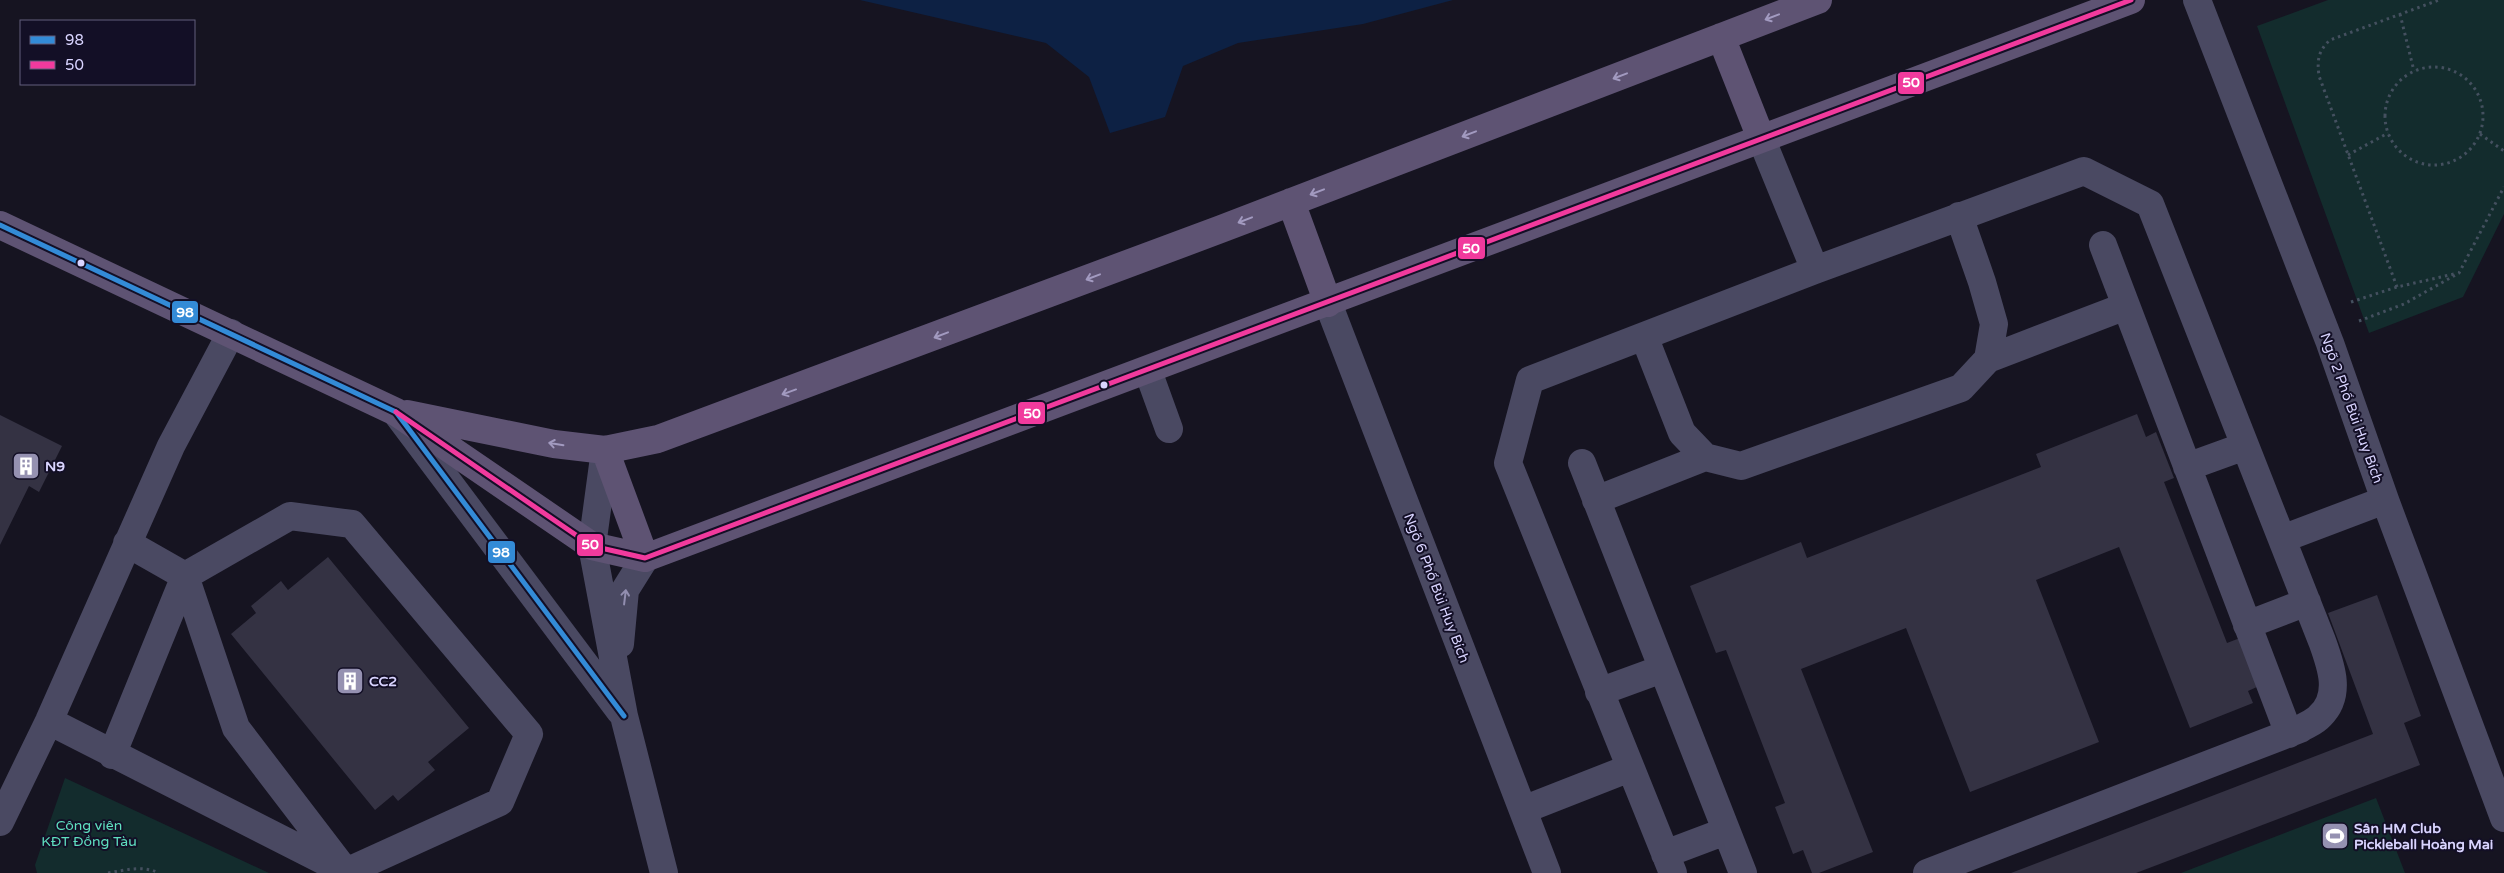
<svg xmlns="http://www.w3.org/2000/svg" width="2504" height="873" font-family="'Varela Round',sans-serif">
<rect width="100%" height="100%" fill="#161421"/>
<path fill="#132c2d" d="M2328,0H2504V214L2463,297L2369,333L2257,26Z
M65,778L269,873H37L35,865Z
M2376,798L2405,873H2181Z"/>
<path fill="#0d2144" d="M860,0H1453L1363,24L1238,43L1183,66L1165,117L1110,133L1089,77L1046,43Z"/>
<path fill="#343243" d="M2137,414L2146,437L2156,432L2174,478L2164,482L2227,643L2240,638L2259,686L2248,691L2253,703L2190,728L2119,547L2036,580L2099,742L1970,792L1906,628L1801,669L1873,852L1819,873H1812L1803,850L1793,854L1775,807L1785,803L1726,650L1716,653L1690,586L1801,542L1807,558L2041,467L2036,454Z
M0,415L62,446L39,492L29,486L0,545Z
M328,557L469,728L428,762L435,770L398,801L393,795L375,810L231,634L256,613L251,606L281,581L288,590Z
M2377,595L2421,716L2404,723L2420,765L2136,873H2011L2373,734L2328,613Z"/>
<g fill="none" stroke-linecap="round" stroke-linejoin="round">
<path stroke="#44505f" stroke-width="3" stroke-dasharray="2.5 4" stroke-linecap="butt" d="M2400,14L2414,71
M2385 116a49 49 0 1 1 98 0a49 49 0 1 1-98 0Z
M2480,134L2504,151
M2348,155L2388,133
M2397,287L2319,76C2317,60 2318,51 2330,40L2439,0
M2351,302L2397,287L2454,274
M2359,321L2404,304L2459,273L2504,187
M108,873C126,870 142,865 159,873"/>
<path stroke="#4a4962" stroke-width="28" d="M2197,0L2330,343L2385,500L2504,818
M1761,138L1815,270
M2103,245L2289,734
M1328,303L1547,873
M1644,336L1682,433L1705,457L1741,466L1961,388L1988,359L1994,324L1982,282L1959,216
M1988,359L2126,306
M1148,371L1169,429
M398,415L620,711
M605,450L592,546L624,716L664,873
M1582,463L1743,873
M2187,467L2245,446
M1596,500L1705,457
M2282,539L2385,500
M2247,625L2307,602
M620,644L625,590L645,558
M1599,692L1662,669
M49,721L340,869
M112,755L185,576L236,728L346,872L500,802L529,734L352,524L290,516L185,576L127,543
M1523,810L1630,768
M0,822L49,721L171,446L231,333
M1665,854L1726,831
M1673,873L1508,463L1530,380L1815,270L2084,171L2150,204L2322,641C2331,666 2342,695 2320,716C2315,722 2306,725 2300,729L1927,873"/>
<path stroke="#5e5373" stroke-width="28" d="M1721,37L1761,138
M1291,202L1328,303
M0,225L396,412L592,546L645,558L2131,0
M407,414L554,444L605,450L658,439L1221,229L1818,0
M605,450L645,558"/>
<g stroke="#130f26" stroke-width="9">
<path id="bus-1" d="M0,225L396,412L624,716"/>
</g>
<g stroke="#130f26" stroke-width="9">
<path id="bus-2" d="M396,412L592,546L645,558L2131,0"/>
</g>
<use href="#bus-1" stroke="#338bd7" stroke-width="5"/>
<use href="#bus-2" stroke="#f13a9d" stroke-width="5"/>
</g>
<defs><path id="oneway-shaft" d="M-6 0H5M1.5-3L5.5 0L1.5 3" fill="none" stroke-width="1.6" stroke-linecap="round" stroke-linejoin="round" transform="scale(1.25)"/></defs>
<g stroke="#a29ac0">
<use href="#oneway-shaft" transform="translate(1772 17) rotate(159)"/>
<use href="#oneway-shaft" transform="translate(1620 76) rotate(159)"/>
<use href="#oneway-shaft" transform="translate(1469 134) rotate(159)"/>
<use href="#oneway-shaft" transform="translate(1317 192) rotate(159)"/>
<use href="#oneway-shaft" transform="translate(1245 220) rotate(159)"/>
<use href="#oneway-shaft" transform="translate(1093 277) rotate(159)"/>
<use href="#oneway-shaft" transform="translate(941 335) rotate(159)"/>
<use href="#oneway-shaft" transform="translate(789 392) rotate(160)"/>
<use href="#oneway-shaft" transform="translate(556 444) rotate(-171)"/>
</g>
<use stroke="#928eb0" href="#oneway-shaft" transform="translate(625 597) rotate(-83)"/>
<defs>
<g id="building-square" transform="scale(1.4375)"><rect x="-9" y="-9" width="18" height="18" rx="4" fill="#9591b1" stroke="#130f26"/><path d="M-4-6H4V6H1V3H-1V6H-4ZM-2.5-4.3h1.7v1.8h-1.7ZM.8-4.3h1.7v1.8H.8ZM-2.5-1h1.7V.8h-1.7ZM.8-1h1.7V.8H.8Z" fill="#fff"/></g>
<g id="stadium-square" transform="scale(1.4375)"><rect x="-9" y="-9" width="18" height="18" rx="4" fill="#9591b1" stroke="#130f26"/><path d="M0-5a6.5 5 0 1 0 0 10a6.5 5 0 1 0 0-10ZM-3.5-1.8h7v3.6h-7Z" fill="#fff"/></g>
</defs>
<g fill-rule="evenodd">
<use href="#building-square" x="26" y="466"/>
<use href="#building-square" x="350" y="681"/>
<use href="#stadium-square" x="2335" y="836"/>
</g>
<g fill="#d9d4ff" stroke="#130f26" stroke-width="2">
<circle cx="81" cy="263" r="4.5"/>
<circle cx="1104" cy="385" r="4.5"/>
</g>
<g text-anchor="middle" stroke-width="4" stroke-linejoin="round" paint-order="stroke">
<g font-size="14" fill="#d9d4ff" stroke="#130f26">
<text transform="translate(2352 408) rotate(70)" y="5">Ngõ 2 Phố Bùi Huy Bích</text>
<text transform="translate(1437 588) rotate(69)" y="5">Ngõ 6 Phố Bùi Huy Bích</text>
</g>
<g font-size="14" font-weight="bold" fill="#d9d4ff" stroke="#130f26" text-anchor="start">
<text x="45" y="471">N9</text>
<text x="369" y="686">CC2</text>
<text x="2354" y="833">Sân HM Club<tspan x="2354" dy="16">Pickleball Hoàng Mai</tspan></text>
</g>
<g font-size="14" fill="#5fe0c0" stroke="#130f26">
<text x="89" y="830">Công viên<tspan x="89" dy="16">KĐT Đồng Tàu</tspan></text>
</g>
</g>
<g stroke="#130f26" stroke-width="2">
<rect x="1897" y="71" width="28" height="24" rx="5" fill="#f13a9d"/>
<rect x="1457" y="236" width="29" height="24" rx="5" fill="#f13a9d"/>
<rect x="171" y="300" width="28" height="24" rx="5" fill="#338bd7"/>
<rect x="1017" y="401" width="29" height="24" rx="5" fill="#f13a9d"/>
<rect x="576" y="533" width="28" height="24" rx="5" fill="#f13a9d"/>
<rect x="487" y="540" width="29" height="24" rx="5" fill="#338bd7"/>
</g>
<g font-size="14" text-anchor="middle" font-weight="bold" fill="#fff">
<text x="1911" y="87">50</text>
<text x="1471" y="253">50</text>
<text x="185" y="317">98</text>
<text x="1032" y="418">50</text>
<text x="590" y="549">50</text>
<text x="501" y="557">98</text>
</g>
<rect x="20" y="20" width="175" height="65" fill="#130f26" stroke="#625e7d"/>
<rect x="30" y="36" width="25" height="8" fill="#338bd7" stroke="#625e7d"/>
<text x="65" y="45" font-size="15" fill="#d9d4ff">98</text>
<rect x="30" y="61" width="25" height="8" fill="#f13a9d" stroke="#625e7d"/>
<text x="65" y="70" font-size="15" fill="#d9d4ff">50</text>
</svg>
